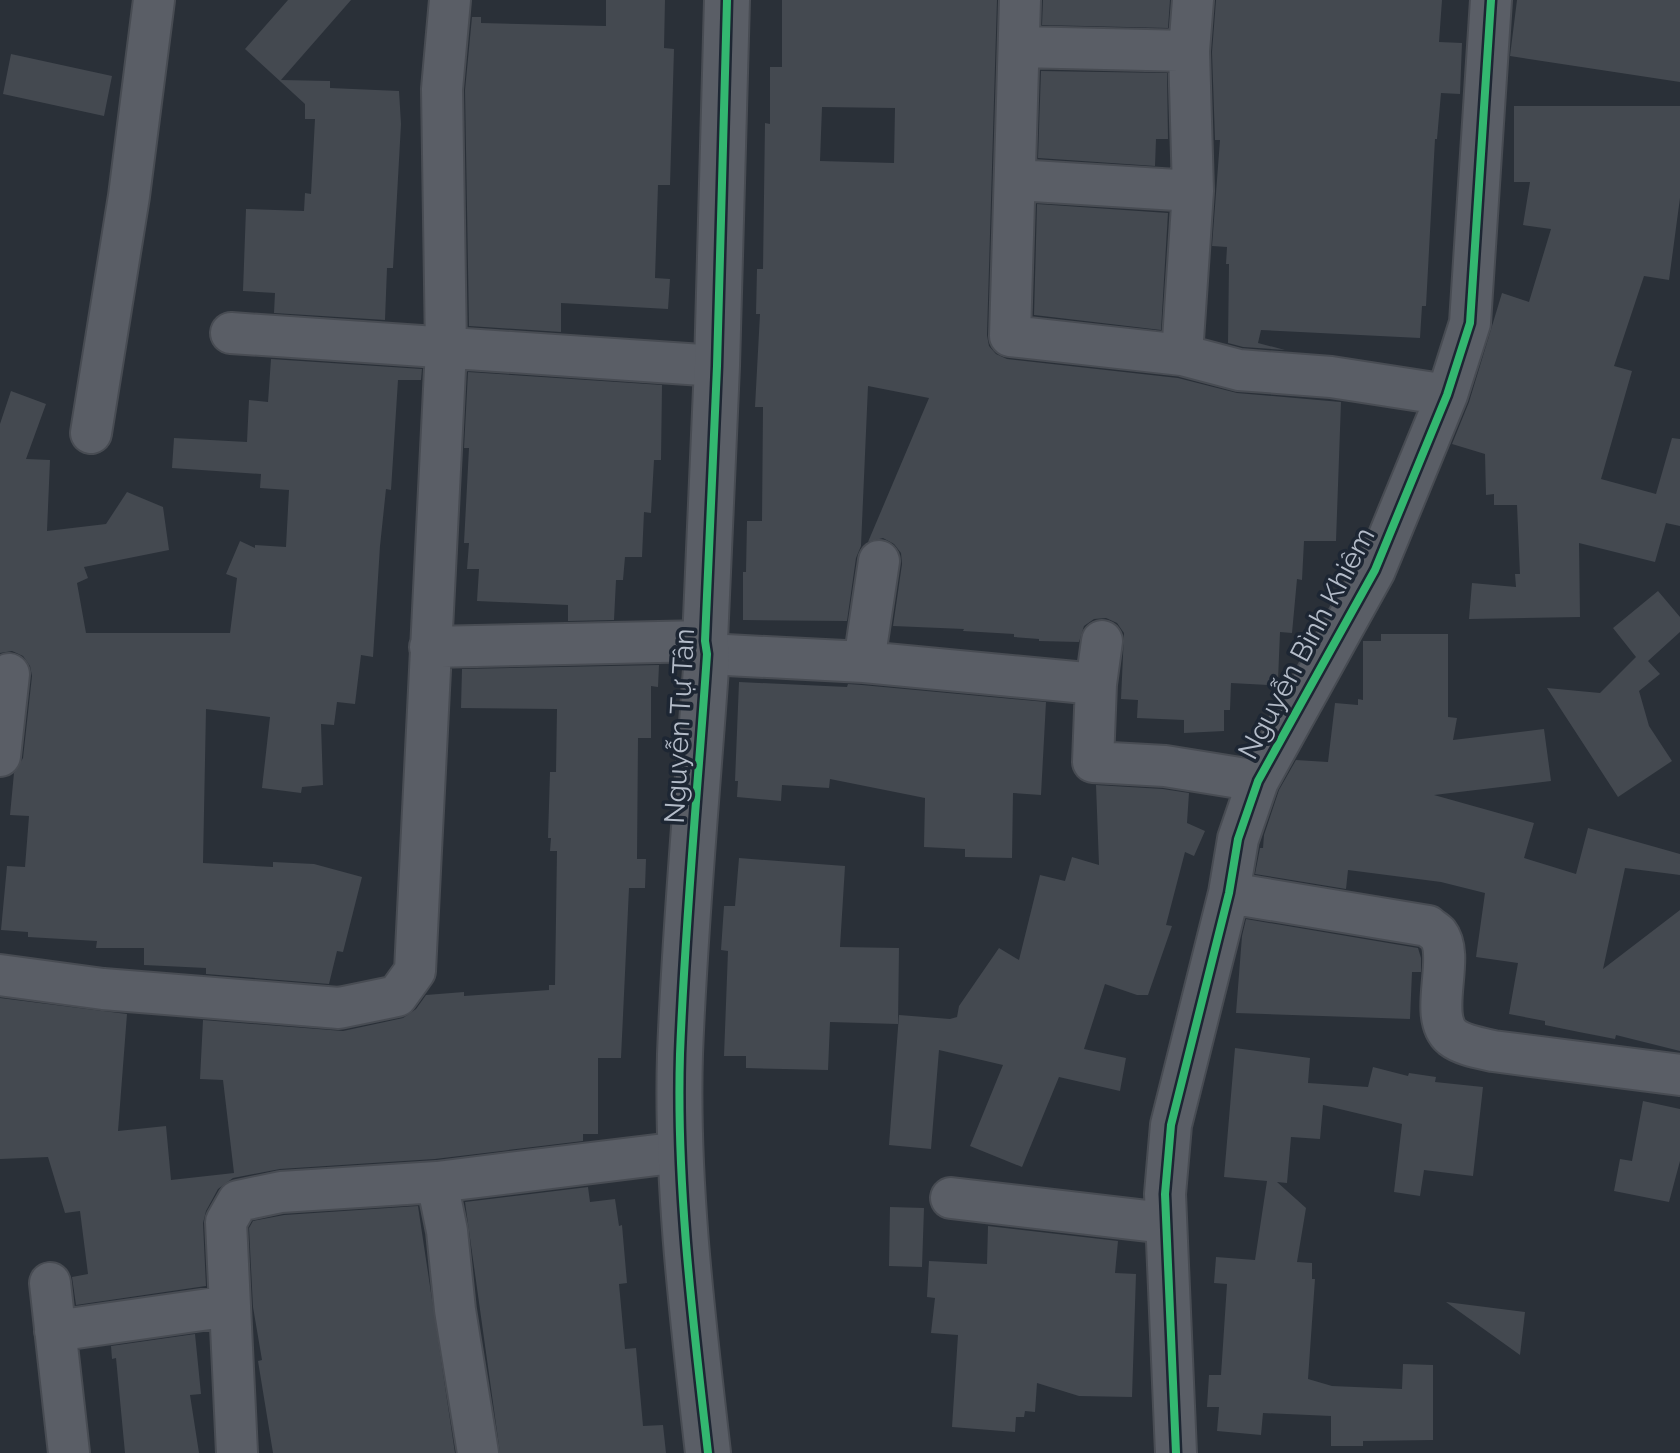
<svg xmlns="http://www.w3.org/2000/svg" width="1680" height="1453" font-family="Raleway,sans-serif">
<rect width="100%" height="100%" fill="#2a3038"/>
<path fill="#444950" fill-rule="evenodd" d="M288,0H351L281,80L330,81V88L399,91L401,124L393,268H387L385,320L274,313L275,293L243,291L246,209L304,211L305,193L311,194L315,119H305V104L245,49Z
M606,0H665L664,48L674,49L670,185H658L655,278L670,279L668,309L561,303V332L469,326L465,90L472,17H481V23L606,26Z
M782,0H997L987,335L989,346L996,354L1007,359L1178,378L1237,393L1341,402L1336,541H1304L1302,580L1297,579L1292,633L1280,632L1278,680L1271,678L1268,685L1231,683L1230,710H1224V731L1184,733V720L1137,718L1138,700L1121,699L1124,633L1117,623L1106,618L1094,619L1084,626L1079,642L1039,641V639L1014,637V634L963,631L964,629L893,626L902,564L901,553L894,544L883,538L868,542L929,398L868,386L861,546L856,558L847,621L743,620V572H746L747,521H762L763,407H755L760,314H756L757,269H763L765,123L770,124V67H782ZM822,107L895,108L894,163L820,161Z
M1043,0H1170L1168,28L1042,25Z
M1216,0H1442L1439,42L1462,43L1460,94L1441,93L1437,139H1435L1426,306H1422L1420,338L1261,330L1258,343L1285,350L1243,347L1228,343L1229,264H1226L1227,247L1212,246L1220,140H1215L1212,52Z
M1517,0H1680V82L1510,56Z
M11,54L112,76L104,116L3,94Z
M1041,71L1167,73L1168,139H1156L1155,166L1038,158Z
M1514,106H1680V198L1669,280L1644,276L1614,366L1632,371L1601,479L1656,494L1672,438L1680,439V526L1666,523L1655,562L1579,543L1580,617L1469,619L1472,583L1516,587L1515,574H1520L1517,505H1494V494L1486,495L1485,454L1452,444L1469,402L1502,293L1529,302L1551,229L1523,225L1530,182H1514Z
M1037,204L1168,213L1161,330L1034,315Z
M271,359L422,369L421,380H398L391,490L386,489L380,546L373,657L361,655L355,704L337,702L334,725L321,724L323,785L302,787L301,793L262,788L270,717L206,709L203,863L273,867V862L314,864L362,877L343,952L337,951L329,984L206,974V968L144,965V948H96L97,941L28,937V932L1,930L7,866L25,867L29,816L10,815L14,773L23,758L32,676L30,666L23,656L12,651L0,653V424L11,391L46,404L26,459L50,460L47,531L106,524L127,492L163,507L169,550L84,567L88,578L77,583L86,633H230L237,578L226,574L240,541L255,548V545L286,547L289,490L260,488L261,474L172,468L174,438L247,442L249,400L268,402Z
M468,372L662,385L661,460H654L651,513L644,512L642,557H625L623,580H616L614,620L568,621V605L477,601L479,569H467L469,543H464L469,448H464Z
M1658,591L1680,617V632L1648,661L1660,674L1639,691L1649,726L1672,761L1618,797L1547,688L1600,693L1636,657L1613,628Z
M1381,634H1448V717L1457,718L1453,740L1544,729L1551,781L1434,795L1534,823L1524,858L1576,874L1588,828L1680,854V875L1625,868L1603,969L1680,910V1051L1616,1035L1615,1039L1579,1032L1545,1025V1021L1509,1014L1518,963L1476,957L1485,893L1441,882L1348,870L1346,889L1255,874L1260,848H1263L1264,835L1279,790L1296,760L1328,762L1335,703L1358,705V699L1363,700V641H1381Z
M659,665L658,687L651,686V738H638L637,859H646L645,888H629L621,1058H598V1134H583V1141L435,1159L280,1169L233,1178L218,1189L206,1211L203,1223L206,1286L76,1305L72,1277L88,1274L80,1211L65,1213L48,1157L0,1159V998L127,1014L118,1131L166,1126L171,1180L234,1173L223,1080L200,1079L203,1020L343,1031L403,1018L416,1009L426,995L464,992V996L549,990V985H555L557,851H550L551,838H548L550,772H556L557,709L461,708L462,669Z
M739,682L847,687L848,684L862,685L1046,702L1041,795L1013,793L1012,858L965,857V849L924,847L925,798L830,779L829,788L782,785L781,801L737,797L738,781H735Z
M1096,785L1163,789L1189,793L1187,823L1205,831L1194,856L1185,852L1166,925L1172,926L1148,995H1137L1105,984L1084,1049L1126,1058L1120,1091L1059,1077L1022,1167L970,1146L1003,1065L939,1050L931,1149L889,1145L899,1015L950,1019L957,1017L959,1006L999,948L1019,960L1040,875L1065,881L1072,857L1099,865Z
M739,858L845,866L840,947L899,948L898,1024L830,1022L828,1070L746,1068V1056H724L728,951L721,950L724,906H735Z
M1246,919L1418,948L1421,958V972H1412L1410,1019L1236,1013L1242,936Z
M1235,1048L1310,1058L1308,1083L1368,1087L1373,1067L1408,1076L1409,1073L1436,1077L1435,1082L1483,1087L1473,1176L1424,1170L1420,1196L1394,1192L1402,1124L1323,1105L1320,1139L1291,1137L1287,1183L1277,1182L1306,1208L1297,1262L1312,1263V1279H1315L1308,1379L1332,1386L1402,1389L1403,1364L1433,1365V1440L1363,1441V1446H1331V1416L1263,1413L1261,1435L1217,1431L1219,1407H1207L1209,1375H1221L1227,1284L1214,1283L1216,1257L1255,1260L1267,1181L1224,1177Z
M1643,1101L1680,1109V1161L1669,1202L1614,1191L1620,1159L1632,1161Z
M588,1187L590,1202L615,1199L619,1226L622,1225L627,1283L619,1284L625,1349L636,1348L643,1426L663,1425L666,1453H500L465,1202Z
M418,1206L455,1453H273L258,1361L262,1360L253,1307L249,1228L253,1221L284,1215Z
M890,1207L924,1208L922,1267L889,1266Z
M988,1226L1118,1241L1115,1273L1136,1274L1132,1397L1079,1396L1037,1383L1035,1412L1025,1411L1024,1417H1016L1015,1432L952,1427L958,1335L931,1333L935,1298L927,1297L929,1261L987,1264Z
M1446,1302L1525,1312L1520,1355Z
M195,1334L201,1394L190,1395L199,1453H125L116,1358L112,1359L111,1346Z"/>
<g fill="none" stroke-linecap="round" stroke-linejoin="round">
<g stroke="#484c53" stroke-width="44">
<path id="minor" d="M1020,0L1010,336L1182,355L1239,370L1331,377L1447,395
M1019,47L1189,51
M1016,180L1193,191
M231,333L717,366
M1182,355L1193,191L1189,51L1193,0
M91,433L129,196L154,0
M430,647L705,641
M707,654L864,662L1096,684L1093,762L1165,766L1258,781
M864,662L879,561
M1096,684L1102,641
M0,756L9,674
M1229,893L1428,926C1431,929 1435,931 1438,934C1456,957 1427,1016 1452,1037C1462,1045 1480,1048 1493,1051L1680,1075
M0,975L103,989L339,1008L397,996L415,971L446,349L442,89L450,0
M437,1182L447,1231L455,1310L478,1453
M951,1198L1165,1223
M50,1283L69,1453
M55,1331L230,1306
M237,1453L226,1222L238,1201L281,1192L437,1182L681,1152
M1176,1453L1165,1194L1171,1125L1229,893L1238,839L1258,781L1375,570L1447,395L1470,323L1491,0"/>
</g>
<g stroke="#484c53" stroke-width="48">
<path id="tertiary" d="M708,1453C693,1321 676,1186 680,1054C685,920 698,787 707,654L705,641L717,366L727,0"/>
</g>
<use href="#minor" stroke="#5a5e66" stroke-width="40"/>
<use href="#tertiary" stroke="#5a5e66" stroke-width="44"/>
<g stroke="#1d2633" stroke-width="13">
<path id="cycleway" d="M708,1453C693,1321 676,1186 680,1054C685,920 698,787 707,654L705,641L717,366L727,0
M1176,1453L1165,1194L1171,1125L1229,893L1238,839L1258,781L1375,570L1447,395L1470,323L1491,0"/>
</g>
<use href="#cycleway" stroke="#33b770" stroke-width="8"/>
</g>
<g text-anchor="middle" stroke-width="7" stroke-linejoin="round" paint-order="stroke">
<g font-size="28" fill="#b4bcc9" stroke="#1d2633">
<text transform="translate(1306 643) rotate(-62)" y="10">Nguyễn Bình Khiêm</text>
<text transform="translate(679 726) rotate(-87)" y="10">Nguyễn Tự Tân</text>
</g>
</g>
</svg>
